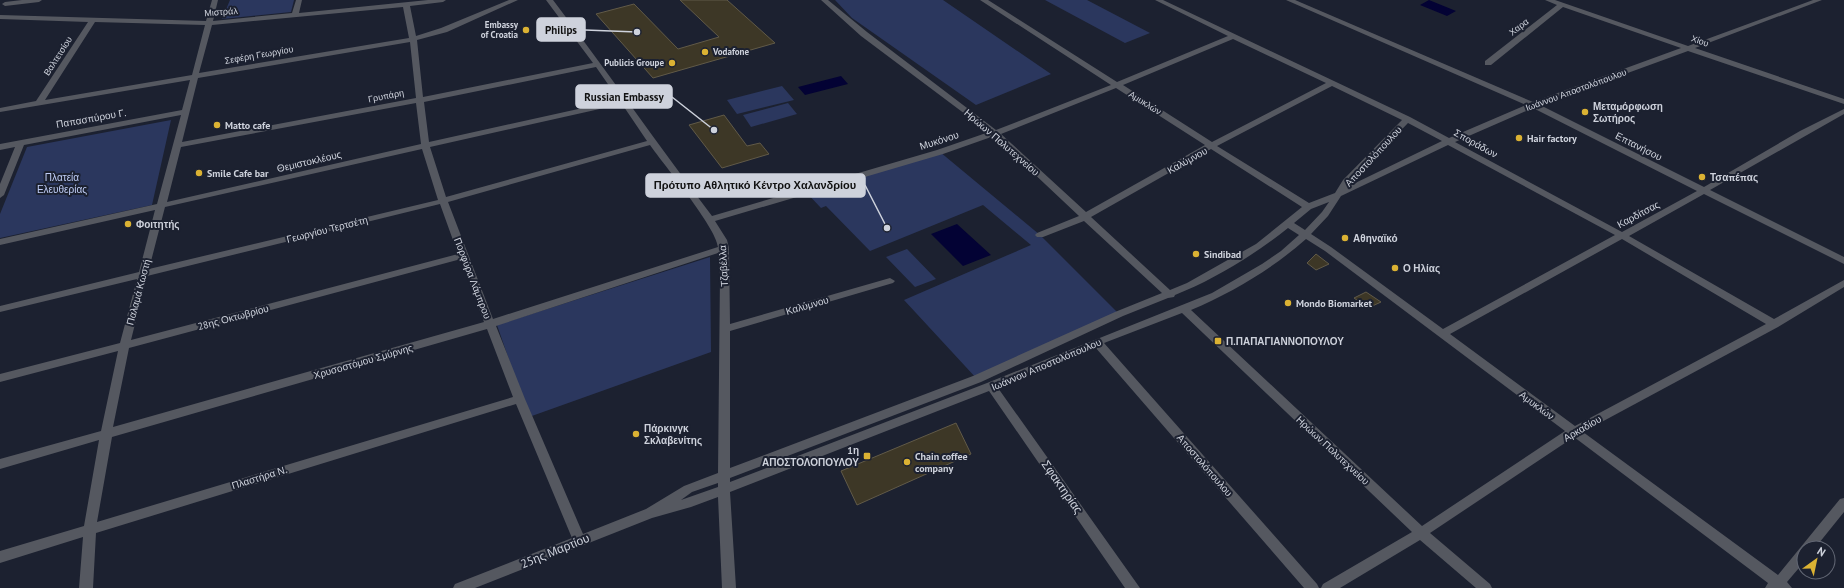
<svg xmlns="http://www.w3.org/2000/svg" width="1844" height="588" font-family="'PT Sans',sans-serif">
<rect width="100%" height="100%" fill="#1c2130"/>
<path fill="#2b375e" d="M230,0H294L291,12L222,19Z
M835,0H943L1051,74L976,105L852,18Z
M1045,0H1087L1150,33L1125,43Z
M782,86L794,100L737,114L727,100Z
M788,103L797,114L751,127L743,115Z
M171,120L152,205L0,238V214L27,147Z
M940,152L1040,235L1119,314L977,379L904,300L1031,245L983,205L870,251L826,206L821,208L805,191Z
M907,249L936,279L915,287L886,257Z
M710,257L711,352L529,417L497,325Z"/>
<path fill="#030234" d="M1429,0L1456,11L1447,16L1420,5Z
M841,76L848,84L805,95L798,87Z
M957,224L991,255L963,266L931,234Z"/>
<path fill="#3d3726" stroke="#615a48" d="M680,0H727L775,43L653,78L596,14L634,4L678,49L719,37Z
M724,115L747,146L760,143L769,154L722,168L689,125Z
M1316,254L1329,264L1316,270L1307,263Z
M1366,292L1381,302L1368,308L1354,298Z
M956,423L971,454L857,505L841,471Z"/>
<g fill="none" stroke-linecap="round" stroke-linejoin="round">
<path fill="#555860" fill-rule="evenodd" d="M22,0H42L39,2L5,6L2,4L5,2Z
M212,0H218L213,21L292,13L296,0H302L299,13L428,0H446L443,2L410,6L416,36L441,28L509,0H518L447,32L417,40L423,97L593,63L546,0H553C607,71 658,145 712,216L937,150L989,132L861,36L821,0H828L867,32L996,130L1111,85L980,0H988L1117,82L1228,36L1155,0H1163L1410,117L1449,138L1526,105L1286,0H1295L1533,102L1681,48L1563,7L1491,65H1485V61L1557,5L1545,0H1555L1688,46L1813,0H1822L1695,48L1844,99V104L1688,51L1540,105L1704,187L1800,131L1844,109V114L1710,190L1844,257V264L1704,194L1629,236L1774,319L1844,280V287L1778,327L1583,432L1778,575L1840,499L1844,498V512L1815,548H1804V562L1787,582L1792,588H1765L1768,583L1574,437L1430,533L1490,584L1492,588H1476L1420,540L1340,588H1321L1323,584L1412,532L1182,313L1104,343L1317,584L1319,588H1304L1095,347L998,388L1140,588H1125L989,391L730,492L736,588H722L718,497L691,507L652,518L475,588H453L455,584L572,538L516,404L96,533L93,588H79L83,537L0,563V551L84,526L99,440L0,469V459L101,431L118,351L0,382V374L120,343L137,279L0,312V306L139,272L155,210L0,245V239L157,204L181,115L24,145L4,195L0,198V184L15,147L0,150V144L182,110L190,80L0,112V108L36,101L88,22L0,19V15L206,21ZM403,7L409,38L199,73L212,25ZM95,22L205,25L192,75L45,100ZM1233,39L1326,83L1212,142L1123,85ZM410,42L416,98L182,142L198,78ZM596,67L619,100L429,142L424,102ZM1332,86L1402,120L1343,180L1335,193L1309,203L1217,146ZM1116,88L1205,145L1086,212L1001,134ZM416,103L421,144L167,202L181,147ZM622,104L647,141L446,197L430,147ZM1533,108L1697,191L1622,232L1455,142ZM1408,123L1442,141L1347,187L1349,184ZM994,136L1079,216L1037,233L1035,235L1037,237H1043L1084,221L1162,293L1115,312L973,376L730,468V331L893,283L895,281L890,278L730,324L729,248L727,240L715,221L943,154ZM650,145C664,165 716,227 718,247L493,319L448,202ZM1448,145L1615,235L1443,329L1331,247L1311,234L1328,216L1341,196ZM422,149L438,200L149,269L165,207ZM1211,149L1302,207L1256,244L1187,283L1170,290L1091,217ZM1329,202L1322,212L1305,230L1294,223L1311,209ZM440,204L458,254L131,340L147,276ZM1288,228L1299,235L1281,251L1262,264L1212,293L987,383L730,482V478L981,382L1123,316L1168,298L1174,297L1175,295C1215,279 1254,255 1288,228ZM1306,239L1325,251L1565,431L1422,526L1191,310C1233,292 1272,269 1306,239ZM1622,239L1766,324L1575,426L1450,334ZM718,253L720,274L718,473L684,486L646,509L583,534L525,399L496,326ZM461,259L484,322L113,427L129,348ZM487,329L513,397L97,522L112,437ZM718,483V487L681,500L692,492Z"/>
</g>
<g fill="#dbb233" stroke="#1c2130" stroke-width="1.5">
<circle cx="526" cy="30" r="4"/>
<circle cx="705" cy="52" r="4"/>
<circle cx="672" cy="63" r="4"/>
<circle cx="1585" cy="112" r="4"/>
<circle cx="217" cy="125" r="4"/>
<circle cx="1519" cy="138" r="4"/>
<circle cx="199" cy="173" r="4"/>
<circle cx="1702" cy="177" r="4"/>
<circle cx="128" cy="224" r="4"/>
<circle cx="1345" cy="238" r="4"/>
<circle cx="1196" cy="254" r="4"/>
<circle cx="1395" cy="268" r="4"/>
<circle cx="1288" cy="303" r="4"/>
<rect x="1214" y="337" width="8" height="8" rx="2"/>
<circle cx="636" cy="434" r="4"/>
<rect x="863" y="452" width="8" height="8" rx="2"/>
<circle cx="907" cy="462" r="4"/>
</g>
<g text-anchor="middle" stroke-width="4" stroke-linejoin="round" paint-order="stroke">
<g font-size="9" fill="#ced2dc" stroke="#1c2130">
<text transform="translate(221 12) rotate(-4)" y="3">Μιστράλ</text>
<text transform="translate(1519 27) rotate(-38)" y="3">Χαρα</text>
<text transform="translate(1700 41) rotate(19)" y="3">Χίου</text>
<text transform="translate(259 55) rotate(-10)" y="3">Σεφέρη Γεωργίου</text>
<text transform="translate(58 56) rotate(-57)" y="3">Βαλτετσίου</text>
<text transform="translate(1576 90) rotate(-20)" y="3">Ιωάννου Αποστολόπουλου</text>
<text transform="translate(386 96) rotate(-11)" y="3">Γρυπάρη</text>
<text transform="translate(1145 103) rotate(32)" y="3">Αμυκλών</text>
</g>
<g font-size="9" font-weight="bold" fill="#ced2dc" stroke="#1c2130" text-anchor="end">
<text x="518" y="28">Embassy<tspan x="518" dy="10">of Croatia</tspan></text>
<text x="713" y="55" text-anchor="start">Vodafone</text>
<text x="664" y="66">Publicis Groupe</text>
</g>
<g font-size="10" font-weight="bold" fill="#ced2dc" stroke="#1c2130" text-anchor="start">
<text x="1593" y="110">Μεταμόρφωση<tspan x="1593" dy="12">Σωτήρος</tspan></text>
<text x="225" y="129">Matto cafe</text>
<text x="1527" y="142">Hair factory</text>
<text x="207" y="177">Smile Cafe bar</text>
<text x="1710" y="181">Τσαπέπας</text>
<text x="136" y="228">Φοιτητής</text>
<text x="1353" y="242">Αθηναϊκό</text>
<text x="1204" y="258">Sindibad</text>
<text x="1403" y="272">Ο Ηλίας</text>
<text x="1296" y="307">Mondo Biomarket</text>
<text x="1226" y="345">Π.ΠΑΠΑΓΙΑΝΝΟΠΟΥΛΟΥ</text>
<text x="644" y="432">Πάρκινγκ<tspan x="644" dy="12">Σκλαβενίτης</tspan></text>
<text x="859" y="454" text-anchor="end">1η<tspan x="859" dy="12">ΑΠΟΣΤΟΛΟΠΟΥΛΟΥ</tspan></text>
<text x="915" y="460">Chain coffee<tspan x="915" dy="12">company</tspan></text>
</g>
<g font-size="10" fill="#ced2dc" stroke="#1c2130">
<text transform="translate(91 118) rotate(-10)" y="4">Παπασπύρου Γ.</text>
<text transform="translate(939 140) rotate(-18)" y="4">Μυκόνου</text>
<text transform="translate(1002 142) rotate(41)" y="4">Ηρώων Πολυτεχνείου</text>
<text transform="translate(1476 143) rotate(29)" y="4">Σποράδων</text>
<text transform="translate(1639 146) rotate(27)" y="4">Επτανήσου</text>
<text transform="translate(1373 156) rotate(-47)" y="4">Αποστολόπουλου</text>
<text transform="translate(1187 160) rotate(-29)" y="4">Καλύμνου</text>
<text transform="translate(309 161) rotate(-13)" y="4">Θεμιστοκλέους</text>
<text transform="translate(1638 214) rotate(-28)" y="4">Καρδίτσας</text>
<text transform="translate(327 229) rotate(-14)" y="4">Γεωργίου Τερτσέτη</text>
<text transform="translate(723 266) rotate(-93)" y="4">Τζαβέλλα</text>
<text transform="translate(473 278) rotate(69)" y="4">Πορφύρα Λάμπρου</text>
<text transform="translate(138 292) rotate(-75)" y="4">Παλαμά Κωστή</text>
<text transform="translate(807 305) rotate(-16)" y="4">Καλύμνου</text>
<text transform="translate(233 317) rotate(-15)" y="4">28ης Οκτωβρίου</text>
<text transform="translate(363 361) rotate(-16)" y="4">Χρυσοστόμου Σμύρνης</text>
<text transform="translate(1046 364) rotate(-23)" y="4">Ιωάννου Αποστολόπουλου</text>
<text transform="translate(1537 405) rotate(37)" y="4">Αμυκλών</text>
<text transform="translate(1582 428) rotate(-30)" y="4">Αρκαδίου</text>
<text transform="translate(1333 450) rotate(43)" y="4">Ηρώων Πολυτεχνείου</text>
<text transform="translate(1205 465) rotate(49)" y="4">Αποστολόπουλου</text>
<text transform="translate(259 477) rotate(-17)" y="4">Πλαστήρα Ν.</text>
</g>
<g font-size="10" fill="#c0cef7" stroke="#1c2130">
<text x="62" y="181">Πλατεία<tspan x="62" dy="12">Ελευθερίας</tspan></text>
</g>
<g font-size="12" fill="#ced2dc" stroke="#1c2130">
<text transform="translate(1062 487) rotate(55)" y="4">Σφακτηρίας</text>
<text transform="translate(555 551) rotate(-22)" y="4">25ης Μαρτίου</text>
</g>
</g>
<path fill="none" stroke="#ced2dc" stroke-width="1.5" d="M637 32L585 30M714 130L672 97M887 228L865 185"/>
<g fill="#ced2dc" stroke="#1c2130" stroke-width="1.5">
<circle cx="637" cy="32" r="4"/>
<circle cx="714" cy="130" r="4"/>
<circle cx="887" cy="228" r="4"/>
</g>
<g fill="#ced2dc" stroke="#ced2dc" stroke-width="1.5">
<rect x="537" y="18" width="48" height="23" rx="4"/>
<rect x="576" y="85" width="96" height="23" rx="4"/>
<rect x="646" y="174" width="219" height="23" rx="4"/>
</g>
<g font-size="11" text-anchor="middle" font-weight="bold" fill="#111">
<text x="561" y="34">Philips</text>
<text x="624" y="101">Russian Embassy</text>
<text x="755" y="189">Πρότυπο Αθλητικό Κέντρο Χαλανδρίου</text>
</g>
<g transform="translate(1816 560) rotate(33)"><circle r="19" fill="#1c2130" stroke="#636875"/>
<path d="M0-3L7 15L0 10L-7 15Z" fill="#dbb233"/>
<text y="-6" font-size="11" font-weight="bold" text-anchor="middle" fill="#ced2dc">N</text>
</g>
</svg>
